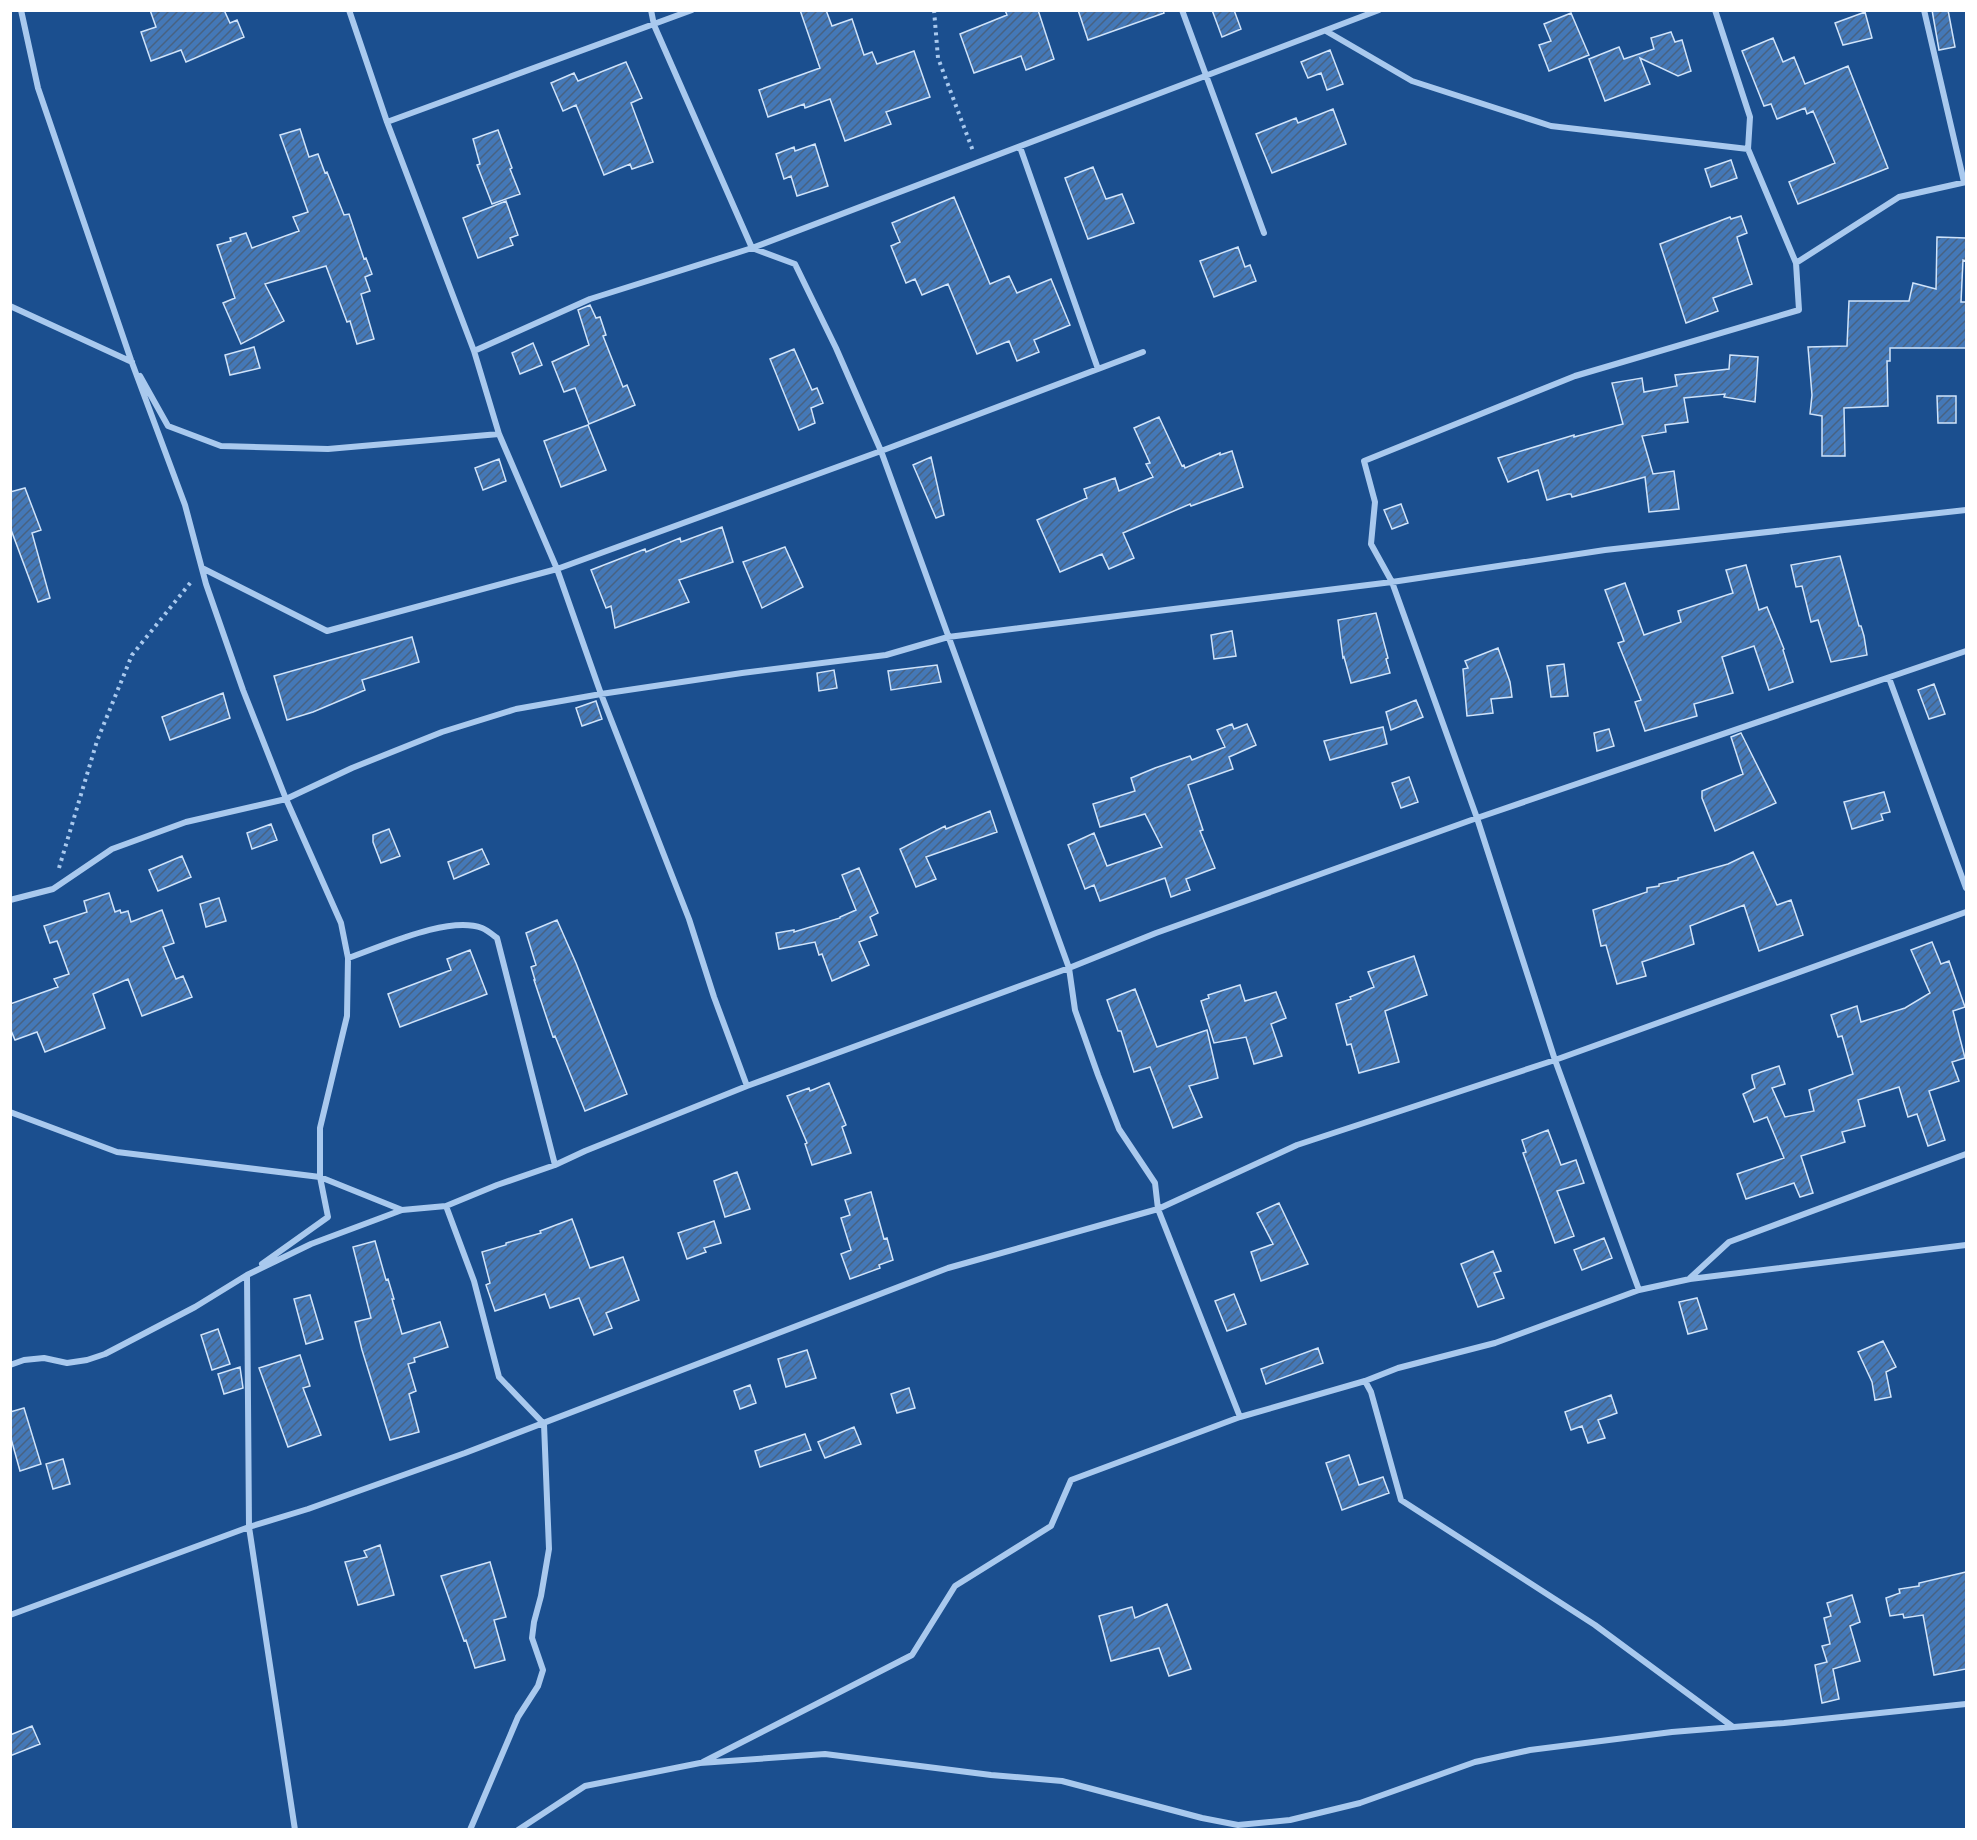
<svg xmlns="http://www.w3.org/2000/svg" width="1977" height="1840" font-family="'Varela Round',sans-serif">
<defs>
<pattern id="building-hatch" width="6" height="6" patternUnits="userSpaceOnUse" patternTransform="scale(1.5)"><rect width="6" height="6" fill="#4478b7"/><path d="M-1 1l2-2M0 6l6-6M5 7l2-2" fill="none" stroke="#486282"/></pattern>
</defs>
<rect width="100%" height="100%" fill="#1b4f8f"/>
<path fill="url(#building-hatch)" stroke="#cfe3fa" stroke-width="1.5" d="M150,10H224L230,23L237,20L244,37L186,62L181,50L151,61L141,32L156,27Z
M800,10H826L832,26L852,19L864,55L872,52L877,64L914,51L930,97L886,112L891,124L845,141L830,99L805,108L804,104L768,117L759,90L820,68Z
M1005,10H1038L1054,59L1026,70L1021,56L974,73L960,34L1007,15Z
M1078,10H1163L1164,13L1088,40Z
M1212,10H1234L1241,29L1222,37Z
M1932,10H1948L1955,47L1939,50Z
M1865,12L1872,38L1843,45L1835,23Z
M1571,13L1589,55L1549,71L1539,45L1551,41L1544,24Z
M1671,32L1675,42L1682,40L1691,71L1678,76L1640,58L1650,84L1605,101L1589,59L1619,47L1624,59L1654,49L1651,38Z
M1773,38L1783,62L1794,57L1805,84L1848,66L1888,168L1798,204L1789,182L1835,163L1813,111L1807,114L1805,108L1777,119L1771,104L1764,106L1742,51Z
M1330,50L1343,84L1327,90L1321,73L1308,78L1301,62Z
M626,62L642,98L631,103L653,162L632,169L630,164L604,175L576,105L563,111L551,83L574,73L578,81Z
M1333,109L1346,144L1272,173L1256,134L1296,118L1298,123Z
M300,129L309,157L318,154L325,173L327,172L344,215L349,214L364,259L366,258L372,274L365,277L370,291L361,294L374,339L357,344L350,321L347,322L326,266L265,284L284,321L241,344L223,303L235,298L217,245L231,241L230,238L246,233L252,248L299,231L293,217L308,212L280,135Z
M498,130L512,168L510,169L520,194L492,204L477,165L480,164L473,139Z
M815,144L828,186L797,196L791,176L784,179L776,154L794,147L795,151Z
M1731,160L1737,178L1711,187L1705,169Z
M1093,167L1106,199L1122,194L1134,223L1088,239L1065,178Z
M954,197L990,284L1009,276L1017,293L1051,279L1070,325L1034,340L1039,352L1017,361L1009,341L977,354L948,284L922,295L915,279L906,283L891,246L900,242L892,223Z
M506,201L518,235L510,238L513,245L478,258L463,218Z
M1741,216L1747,233L1737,237L1738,241L1752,284L1713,298L1718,311L1686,323L1660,244L1730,217L1731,219Z
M1937,237L1966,238V261L1963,260L1961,302H1966V348H1890V361H1887L1888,406L1844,408L1845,456H1822V416L1810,414L1812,395L1808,347L1847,346L1849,301H1909L1913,283L1936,289Z
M1238,247L1245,267L1250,265L1256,281L1214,297L1200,261Z
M590,305L596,318L600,317L606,335L603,336L623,387L627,385L635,405L589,424L575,388L564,392L552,362L589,345L578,310Z
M533,343L542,365L520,374L512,353Z
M254,347L260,368L230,375L225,355Z
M794,349L812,390L817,388L823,403L811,408L815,423L799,430L770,359Z
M1730,355L1758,357L1755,402L1724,397L1725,394L1684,398L1688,422L1665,425L1666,432L1642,436L1653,474L1674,471L1679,509L1649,512L1645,477L1572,497L1571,494H1568L1547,500L1538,470L1508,482L1498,458L1574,435V437L1623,424L1612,383L1642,378L1644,392L1677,386L1675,375L1729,369Z
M1937,396H1956V423H1938Z
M1159,417L1182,466L1184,465L1185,468L1220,453V455L1232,451L1243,487L1191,506L1190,504L1123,533L1134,558L1109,569L1102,554L1060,572L1037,520L1087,498L1084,489L1115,478L1119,491L1153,477L1146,464L1150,463L1134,428Z
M588,425L606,470L561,487L544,441Z
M931,457L944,515L936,518L913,465Z
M499,459L506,481L483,490L475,468Z
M25,488L41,530L32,533L50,598L38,602L10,527V492Z
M1401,504L1408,523L1392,529L1384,510Z
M722,527L733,562L679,580L689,602L615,628L611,606L606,608L591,570L645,549L646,552L680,538L681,542Z
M785,547L803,587L762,608L743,562Z
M1840,556L1859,626H1861L1864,636L1867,655L1831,662L1818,620L1811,622L1802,586L1796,587L1791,565Z
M1746,565L1759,610L1767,607L1784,649L1783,650L1793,682L1769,690L1754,646L1722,657L1733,693L1694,704L1697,716L1645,731L1635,702L1641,700L1618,643L1624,641L1605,590L1625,583L1644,635L1681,622L1678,611L1733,593L1726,570Z
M1376,613L1388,658L1386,659L1390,673L1351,683L1344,657L1343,658L1338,620Z
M1232,631L1236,656L1214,659L1211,635Z
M412,637L419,662L362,680L365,690L313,712L287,720L274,676Z
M1498,648L1510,682L1512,697L1491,699L1493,713L1467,716L1463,669L1468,668L1465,661Z
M1564,664L1568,696L1551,697L1547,666Z
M937,665L941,682L891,690L888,671Z
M834,670L837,688L819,691L817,673Z
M1934,684L1945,714L1929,719L1918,690Z
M223,693L230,718L170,740L162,717Z
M1416,700L1423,717L1391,730L1386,712Z
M596,701L602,719L582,726L576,708Z
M1232,724L1234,729L1247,724L1256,745L1229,757L1233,769L1188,785L1203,830L1200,831L1215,868L1186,879L1190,890L1171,897L1165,878L1100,901L1094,885L1085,889L1068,845L1094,833L1107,866L1162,847L1145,814L1100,827L1093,804L1135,791L1131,778L1155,768L1190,756L1192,760L1225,747L1217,730Z
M1383,727L1387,744L1330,760L1324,741Z
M1609,729L1614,746L1597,751L1594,733Z
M1741,733L1776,803L1715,831L1702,798V791L1743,774L1731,737Z
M1409,777L1418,802L1401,808L1392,783Z
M1884,792L1890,812L1881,814L1883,820L1852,829L1844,802Z
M990,811L997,832L926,857L936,879L916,887L900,849L945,826L946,829Z
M271,824L277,840L252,849L247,833Z
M389,829L400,856L381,863L373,842V835Z
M482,849L489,864L454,879L448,862Z
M1753,852L1777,905L1791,900L1803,935L1759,951L1744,905L1690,926L1694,944L1642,962L1646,976L1617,984L1606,945L1601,946L1593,910L1647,892V888L1659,886V884L1678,880V878L1728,864Z
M182,856L191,877L158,891L149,870Z
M859,868L878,913L870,917L877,935L859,942L869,965L832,981L822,954L819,955L815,942L779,949L776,933L794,930V932L840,918V917L856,910L842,875Z
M109,893L115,912L120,910L121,913L128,911L131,922L162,910L174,943L163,947L176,979L183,976L192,997L142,1016L128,979L93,994L105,1028L45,1052L37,1032L15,1040L10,1028V1004L58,987L54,979L69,974L57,941L50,943L44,926L87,912L84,901Z
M219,898L226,921L206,927L200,904Z
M557,920L576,963L627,1094L585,1111L555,1036L553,1037L534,980H535L531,967L536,965L526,933Z
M1932,942L1941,964L1949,961L1965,1007L1953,1011L1965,1058L1952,1062L1959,1081L1929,1091L1945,1140L1928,1146L1917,1114L1908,1117L1899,1087L1858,1100L1865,1126L1842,1132L1845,1142L1801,1156L1813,1193L1800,1197L1794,1183L1746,1199L1737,1174L1784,1158L1767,1117L1754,1122L1743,1094L1755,1088L1752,1078V1075L1779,1066L1785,1084L1772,1088L1785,1117L1814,1111L1809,1090L1853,1074L1842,1036L1838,1037L1831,1015L1857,1006L1861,1022L1905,1008L1930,993L1911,950Z
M470,950L487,994L400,1027L388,994L451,970L447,959Z
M1414,956L1427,995L1385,1011L1399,1062L1359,1073L1351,1044L1347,1045L1336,1004L1351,999L1350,997L1374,987L1368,972Z
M1240,985L1245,1001L1276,992L1286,1018L1271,1024L1282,1056L1254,1064L1246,1037L1214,1043L1201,1001L1209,998L1208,995Z
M1135,989L1157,1047L1207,1030L1218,1078L1189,1086L1202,1117L1173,1128L1150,1067L1134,1072L1121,1031H1118L1107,1000Z
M829,1083L846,1125L842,1127L851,1153L812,1165L805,1144L807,1143L787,1096L809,1088L810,1091Z
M1548,1130L1561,1165L1576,1160L1584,1183L1557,1191L1574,1236L1555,1243L1523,1153L1526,1152L1522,1140Z
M737,1172L750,1209L725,1217L714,1181Z
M871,1192L884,1239L887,1238L893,1260L879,1265L880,1268L850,1279L841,1254L851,1250L841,1218L850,1215L845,1200Z
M1279,1203L1308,1264L1261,1281L1251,1252L1273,1244L1257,1213Z
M572,1219L590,1268L623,1257L639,1300L606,1313L612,1328L594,1335L579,1298L550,1308L545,1294L495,1311L486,1285L490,1283L482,1252L506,1245V1243L541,1233L540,1231Z
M714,1221L721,1243L704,1248L706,1252L687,1259L678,1233Z
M1604,1238L1612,1258L1582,1270L1574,1250Z
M375,1241L386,1280L388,1279L394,1299H392L402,1334L440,1322L448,1347L414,1358L415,1362L408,1364L416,1391L409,1394L419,1432L390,1440L362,1350L355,1322L371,1318L353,1247Z
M1493,1251L1501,1271L1494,1273L1504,1298L1478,1307L1461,1264Z
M1234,1294L1246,1324L1227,1331L1215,1301Z
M310,1295L323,1339L306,1344L294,1299Z
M1697,1298L1707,1329L1688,1334L1679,1302Z
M218,1329L230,1364L212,1370L201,1335Z
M1883,1341L1896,1367L1886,1372L1891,1397L1875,1400L1872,1382L1858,1352Z
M1318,1348L1323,1363L1266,1384L1261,1369Z
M807,1350L816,1378L786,1387L778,1359Z
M300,1355L310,1386L303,1388L321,1435L288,1447L259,1368Z
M240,1367L243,1388L224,1394L218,1374Z
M750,1385L756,1403L740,1409L734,1391Z
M909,1388L915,1408L897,1413L891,1394Z
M1611,1395L1617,1413L1598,1420L1605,1438L1588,1443L1582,1426L1571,1430L1565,1412Z
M24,1408L41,1464L20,1471L10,1435V1412Z
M854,1427L861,1444L825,1458L818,1442Z
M805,1434L811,1450L760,1467L755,1451Z
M1349,1455L1359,1485L1383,1477L1389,1493L1342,1510L1326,1463Z
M63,1459L70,1484L53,1489L46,1464Z
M380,1545L394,1595L358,1605L345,1562L367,1557L364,1551Z
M490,1562L506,1617L494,1620L505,1660L475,1668L466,1640L464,1641L441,1576Z
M1966,1572V1669L1934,1675L1923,1615L1904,1618L1903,1614L1890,1616L1886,1598L1900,1593L1899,1589L1919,1586V1583Z
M1852,1595L1860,1622L1850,1626L1860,1661L1833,1669L1839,1699L1822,1703L1815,1665L1827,1662L1822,1646L1830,1644L1824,1618L1831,1616L1827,1603Z
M1167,1604L1191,1669L1169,1676L1159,1648L1111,1661L1099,1616L1132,1607L1135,1618Z
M32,1726L40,1744L10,1756V1735Z"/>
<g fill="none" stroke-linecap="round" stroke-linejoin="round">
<path stroke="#a9c9ee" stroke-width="4" stroke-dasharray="3 4.5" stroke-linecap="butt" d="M934,10L938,58L973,151
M59,868L97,741L132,655L191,582"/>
<path stroke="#a9c9ee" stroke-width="6" d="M21,10L38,88L131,360L185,505L206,584L243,690L286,799L341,923L348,958L347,1016L320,1128V1177L328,1217L262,1264
M349,10L387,122L474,351L499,434L557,569L601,694L689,919L714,997L747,1086
M651,10L654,25L752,248L795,264L836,348L881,451L1069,968L1075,1010L1098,1075L1119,1129L1155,1183L1158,1209L1240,1417
M1182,10L1264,233
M1924,10L1964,182
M1326,31L1412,81L1551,126L1748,149
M387,122L692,10
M1020,147L1098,369
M1796,263L1899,197L1966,182
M10,306L132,362
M474,351L590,299L752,248L1379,10
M140,376L168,426L221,446L328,449L499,434
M202,568L327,631L557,569L881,451L1143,352
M1889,678L1966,888
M10,900L53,889L112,849L186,822L286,799L352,768L442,732L516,709L601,694L742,673L886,655L948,637L1392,582L1605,550L1966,510
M348,958C381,947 448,915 482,928C487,930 493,935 497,938L555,1165
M10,1112L117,1152L320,1177L402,1210
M446,1206L474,1281L499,1377L544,1424L549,1549L541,1596L534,1622L532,1638L543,1670L538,1686L518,1717L470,1830
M249,1274L247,1275L249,1527L295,1830
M1690,1278L1729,1242L1966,1154
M1639,1290L1555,1060L1477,818L1392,582L1371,544L1375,502L1364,461L1575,376L1799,310L1796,263L1748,149L1750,117L1715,10
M10,1365L24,1360L44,1358L67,1363L87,1360L105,1354L195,1307L247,1275L311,1244L402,1210L446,1206L497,1185L555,1165L585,1151L747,1086L1069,968L1156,933L1477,818L1966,651
M1365,1381L1371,1392L1401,1500L1595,1625L1733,1727
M10,1615L249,1527L308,1509L465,1453L948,1268L1158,1209L1297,1145L1555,1060L1966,912
M703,1762L912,1655L955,1586L1051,1526L1071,1480L1240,1417L1365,1381L1398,1368L1495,1343L1639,1290L1690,1279L1966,1245
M518,1830L585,1786L700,1763L825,1754L991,1775L1062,1781L1202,1818L1238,1825L1290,1820L1360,1803L1475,1762L1530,1750L1672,1732L1784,1723L1966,1704"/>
</g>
<rect width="1977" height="1840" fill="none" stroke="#ffffff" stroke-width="24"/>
</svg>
